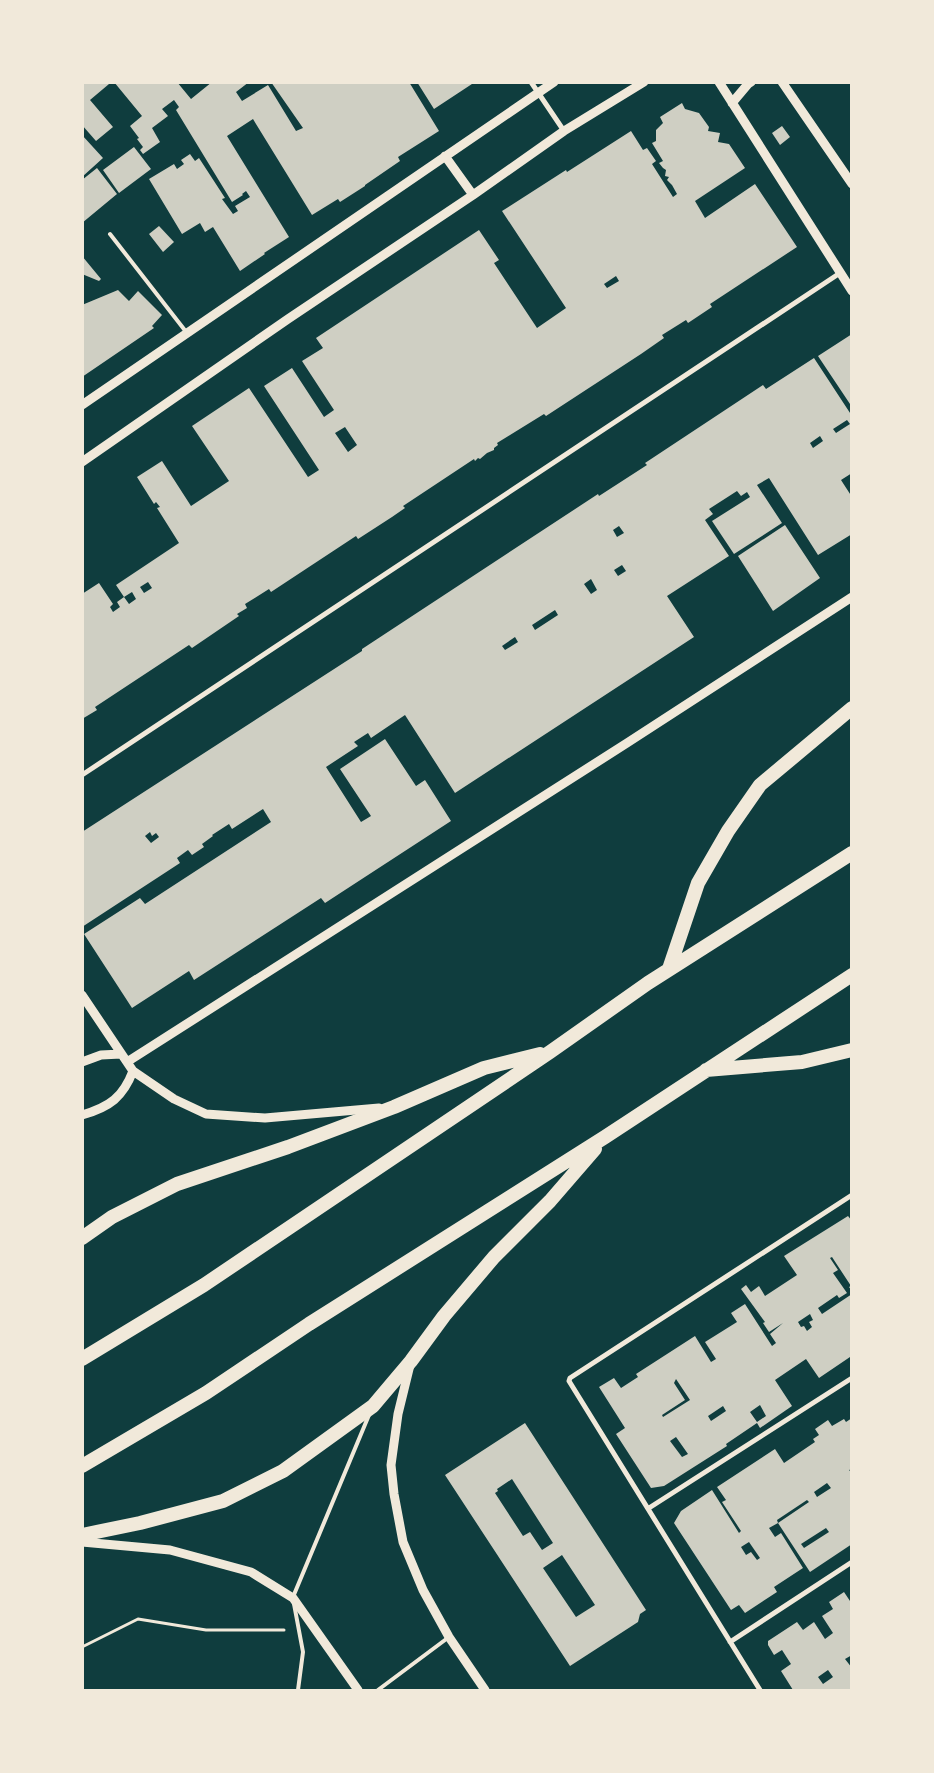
<svg xmlns="http://www.w3.org/2000/svg" width="934" height="1773" font-family="'PT Sans',sans-serif">
<rect width="100%" height="100%" fill="#0f3d3e"/>
<path fill="#cfcfc3" fill-rule="evenodd" d="M82,82H108L109,84L90,100L113,127L96,141L82,125Z
M114,82H177L191,99L212,82H249L236,92L242,101L268,85L296,131L303,128L271,82H409L439,131L398,157L400,161L365,185V186L340,202L338,199L312,215L253,119L227,136L289,237L264,253L265,254L240,271L213,227L205,232L200,223L182,234L149,179L174,164L177,169L184,164L181,160L190,154L195,161L199,158L225,198L222,199L233,214L238,211L235,206L250,197L246,191L242,194L243,195L232,202L176,110L179,107L174,100L162,109L168,116L152,128L160,142L143,154L140,150L143,147L137,139L139,138L130,126L142,116Z
M417,82H475L434,109Z
M682,103L685,109L699,113L709,127L708,131L720,133L718,142L729,144L745,168L695,201L705,218L755,184L797,247L710,304L712,307L688,323L686,320L662,335L664,338L641,354L546,416L544,414L497,443L498,445L494,448V450L487,453L480,459L478,458L475,461L474,459L403,506L405,508L392,517L358,539L356,536L271,592L269,589L245,604L247,608L237,614L239,616L192,648L189,645L95,707L97,710L82,719V594L99,583L113,604L110,607L113,612L120,607L117,602L124,597L129,604L136,599L132,592L124,597L116,585L179,543L157,508L160,507L156,502L154,504L137,477L162,461L191,506L229,481L192,426L249,388L308,477L319,470L264,386L292,368L324,417L334,410L302,361L323,348L316,338L479,230L499,260L494,263L537,328L566,308L502,211L566,170L567,172L631,131L643,150L647,148L656,161L652,164L673,197L677,194L672,185L667,180L669,177L665,176L666,170L663,168L659,163L663,161L652,143L656,141V130L663,123L660,117ZM616,276L619,281L607,288L604,284ZM345,427L357,445L348,452L335,433ZM148,582L152,588L144,593L140,587Z
M782,126L790,137L780,145L772,133Z
M82,135L103,158L82,177Z
M134,147L151,169L119,193L103,170Z
M97,168L117,194L82,223V180Z
M159,226L174,242L163,252L149,234Z
M82,256L101,279L99,281L82,274Z
M118,290L129,301L138,291L162,315L152,326L154,328L82,377V305Z
M852,334V407L818,356Z
M814,358L852,416V473L841,480L852,497V534L818,555L769,478L757,485L782,523L734,554L712,521L750,497L747,492L741,496L737,491L709,509L713,514L705,520L729,556L667,596L694,637L455,793L405,715L371,738L368,733L354,742L358,746L326,767L361,822L371,816L340,769L385,739L416,786L425,780L451,821L325,903L321,898L194,980L189,971L132,1008L84,934L140,898L145,904L271,822L263,809L232,829L229,824L212,835L213,836L202,844L204,847L192,855L188,850L177,858L180,863L82,927V832L362,651V649L598,494L599,496L647,465L645,463L763,385L766,389ZM847,420L850,424L836,433L833,429ZM820,436L823,441L813,448L810,443ZM619,526L624,533L617,537L613,530ZM622,565L626,571L618,576L614,570ZM591,579L597,590L591,594L584,584ZM555,610L558,615L535,630L532,625ZM515,637L518,642L505,650L502,646ZM150,832L152,836L156,833L159,837L151,843L145,836Z
M785,525L820,578L773,611L738,556Z
M848,1216L852,1221V1291L849,1287L851,1286L832,1257L830,1258L838,1270L833,1273L847,1293L839,1298L837,1295L818,1308L822,1314L852,1294V1359L850,1357L819,1378L806,1359L775,1380L792,1406L760,1428L757,1423L726,1444L727,1446L664,1486L651,1488L616,1434L625,1428L599,1387L614,1378L621,1388L638,1377L636,1374L695,1336L711,1362L716,1359L705,1342L737,1322L731,1313L745,1304L772,1346L776,1343L770,1334L783,1323L769,1332L763,1323L765,1322L741,1289L746,1285L751,1292L759,1286L765,1296L797,1275L784,1256ZM810,1314L813,1320L809,1322L812,1327L807,1331L804,1326L801,1327L798,1322ZM676,1379L690,1400L663,1417L662,1415L685,1400L674,1383ZM760,1405L766,1416L757,1422L750,1412ZM723,1406L726,1411L711,1421L708,1416ZM676,1437L688,1454L682,1457L670,1441Z
M852,1418V1469L849,1470L852,1473V1544L810,1572L778,1523L769,1528L775,1537L781,1533L803,1568L774,1587L777,1592L745,1613L739,1605L731,1610L674,1523L681,1511L712,1490L739,1533L741,1531L722,1502L726,1500L717,1487L775,1449L784,1463L815,1442L813,1439L819,1435L815,1429L828,1420L832,1426L844,1419L846,1422ZM827,1483L831,1488L817,1497L814,1492ZM807,1500L809,1502L778,1523L777,1520ZM826,1528L829,1532L804,1548L801,1544ZM749,1542L760,1558L757,1560L751,1552L746,1555L741,1547Z
M525,1423L646,1610L640,1614L638,1622L570,1666L445,1475ZM512,1479L553,1543L542,1550L530,1532L523,1536L495,1493L498,1491L497,1489ZM562,1555L595,1605L576,1617L543,1568Z
M844,1592L852,1604V1655L845,1659L852,1668V1690H793L781,1671L791,1664L782,1650L774,1655L768,1645V1641L797,1622L803,1630L814,1622L825,1639L833,1633L822,1616L833,1609L829,1602ZM828,1670L833,1677L823,1684L818,1677Z"/>
<g fill="none" stroke-linecap="round" stroke-linejoin="round">
<path stroke="#f1e9da" stroke-width="3" d="M82,1647L138,1619L206,1630H284"/>
<path stroke="#f1e9da" stroke-width="4" d="M110,234L187,333
M293,1597L369,1415
M294,1604L303,1652L298,1690
M378,1690L449,1637"/>
<path stroke="#f1e9da" stroke-width="5" d="M531,82L564,131
M82,775L840,273
M649,1508L852,1378
M730,1642L852,1562
M760,1690L569,1381L570,1378L852,1195"/>
<path stroke="#f1e9da" stroke-width="9" d="M719,82L852,291
M782,82L852,184
M732,103L748,84L751,82
M445,156L473,195
M82,405L554,82
M82,462L288,319L473,195L564,131L644,82
M82,995L133,1071L174,1099L206,1114L265,1118L379,1108
M82,1062L101,1055L121,1054
M127,1062L627,743L852,597
M82,1115C110,1107 123,1097 133,1071
M410,1365L398,1414L391,1465L394,1494L403,1542L423,1590L449,1637L485,1690
M82,1542L170,1550L251,1572L293,1598L358,1690"/>
<path stroke="#f1e9da" stroke-width="14" d="M669,969L698,883L728,831L760,785L852,708
M706,1070L802,1062L852,1050
M82,1238L112,1217L177,1184L288,1147L394,1107L484,1068L540,1054
M82,1359L204,1285L550,1052L648,983L852,853
M82,1466L206,1393L309,1324L605,1137L852,975
M82,1535L140,1523L223,1501L283,1471L373,1406L411,1361L444,1316L494,1257L550,1201L595,1149"/>
</g>
<rect width="934" height="1773" fill="none" stroke="#f1e9da" stroke-width="168"/>
</svg>
